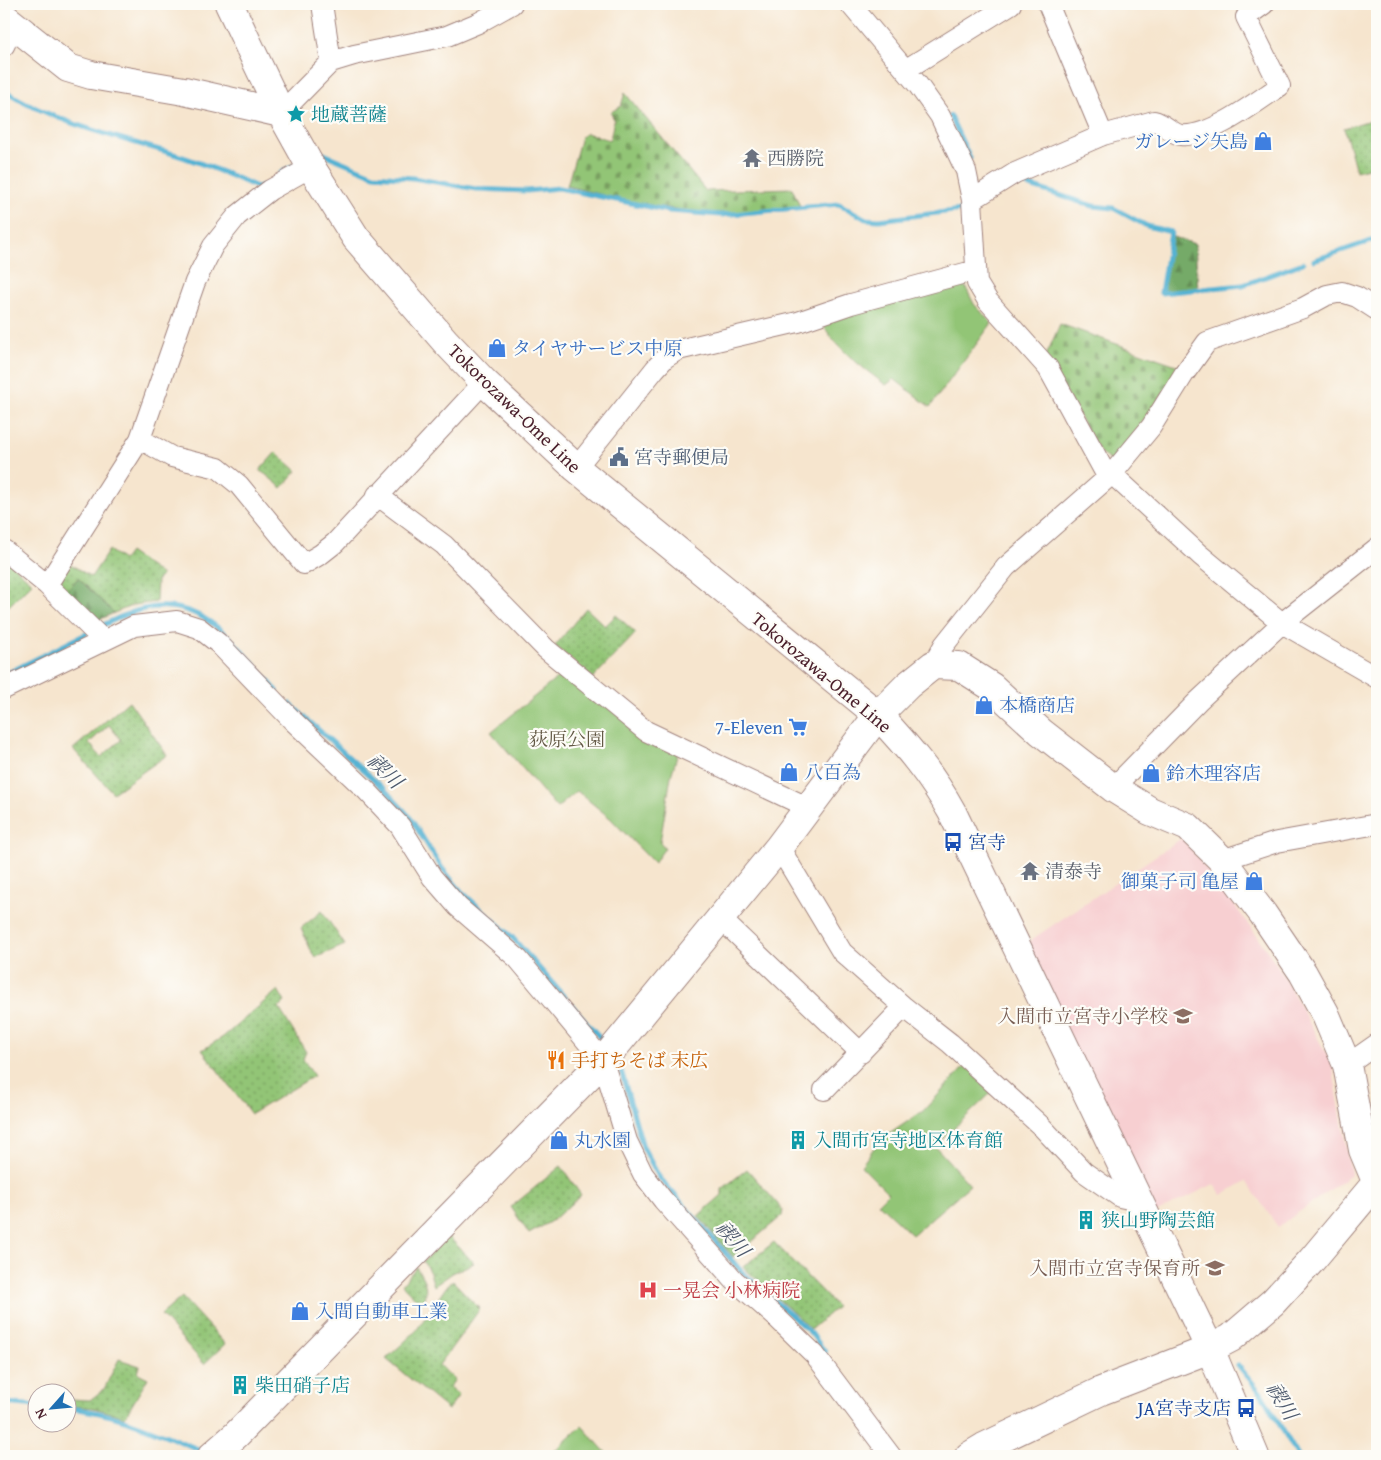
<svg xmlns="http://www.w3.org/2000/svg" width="1381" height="1460" font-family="'Gentium Book Plus','Noto Serif JP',serif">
<defs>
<pattern id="grass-dots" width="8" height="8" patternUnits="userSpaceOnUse" patternTransform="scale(1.25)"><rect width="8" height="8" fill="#92c576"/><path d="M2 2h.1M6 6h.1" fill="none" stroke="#799f61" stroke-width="1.8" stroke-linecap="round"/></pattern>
<pattern id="forest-firs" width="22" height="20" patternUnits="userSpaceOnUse" patternTransform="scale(1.25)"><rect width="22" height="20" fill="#75aa67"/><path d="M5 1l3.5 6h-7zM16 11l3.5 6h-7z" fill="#628a55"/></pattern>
<pattern id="cemetery-stones" width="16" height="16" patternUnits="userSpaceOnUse" patternTransform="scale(1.25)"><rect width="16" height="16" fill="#92c576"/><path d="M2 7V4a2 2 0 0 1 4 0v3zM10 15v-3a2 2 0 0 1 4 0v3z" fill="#799f61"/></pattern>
</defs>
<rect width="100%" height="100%" fill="#fdfcf7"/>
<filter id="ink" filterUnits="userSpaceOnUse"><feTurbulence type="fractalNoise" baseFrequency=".02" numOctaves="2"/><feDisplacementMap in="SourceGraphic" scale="10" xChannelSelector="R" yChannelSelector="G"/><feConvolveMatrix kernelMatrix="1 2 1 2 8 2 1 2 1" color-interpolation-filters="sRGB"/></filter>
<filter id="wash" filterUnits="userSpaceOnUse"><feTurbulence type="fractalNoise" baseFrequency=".0096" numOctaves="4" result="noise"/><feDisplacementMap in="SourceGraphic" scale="20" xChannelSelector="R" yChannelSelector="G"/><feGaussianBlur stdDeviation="1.12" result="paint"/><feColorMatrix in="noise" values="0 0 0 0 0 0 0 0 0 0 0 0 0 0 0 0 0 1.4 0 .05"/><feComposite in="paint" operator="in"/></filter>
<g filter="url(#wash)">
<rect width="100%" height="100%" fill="#f6e5ce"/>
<path fill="#f7cfd1" d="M1182,838L1248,923L1279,968L1332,1064L1351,1175L1278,1227L1246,1181L1222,1195L1214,1184L1155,1213L1025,944Z"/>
<path fill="url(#grass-dots)" stroke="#6e7250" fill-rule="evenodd" d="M1377,118V166L1356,171L1344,128Z
M276,452L297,471L282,488L260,470Z
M109,550L123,560L129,552L162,575L157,580L156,602L134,605L114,613L78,579L65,593L58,586L67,562L91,577Z
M9,562L32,583L4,611V567Z
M586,608L605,626L616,615L636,633L593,678L555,646Z
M129,701L167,755L113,793L73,749ZM109,725L121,740L101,757L89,743Z
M322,911L345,945L317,957L313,955L301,928Z
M278,990L285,1002L279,1008L306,1052L303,1059L314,1076L251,1114L202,1050L223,1037Z
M561,1166L581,1195L553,1220L529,1234L511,1207Z
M747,1169L783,1210L782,1216L733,1257L698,1216L722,1195V1189Z
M448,1236L474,1263L454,1272L434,1286L430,1273L423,1261Z
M774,1242L837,1307L811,1329L743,1267Z
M416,1267C425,1280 430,1289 421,1304L402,1285Z
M453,1281L480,1309L439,1365L455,1380L449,1387L459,1395L448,1410L386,1359L416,1331L446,1287Z
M182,1297L225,1344L204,1364L161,1315Z
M119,1359L140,1366L138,1373L148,1378L125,1417L94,1408L68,1406V1399L90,1400L104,1389Z"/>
<path fill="url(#forest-firs)" stroke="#606449" d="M1170,236L1195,244L1198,290L1161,292Z
M78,578L114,613L92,623L65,593Z"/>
<path fill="url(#cemetery-stones)" stroke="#6e7250" d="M625,93L706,191L792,188L800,206C774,208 746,214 719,213C667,211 617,199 567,186L581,137L586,133L610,140L614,120L611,112L621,106Z
M1060,324L1182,367L1114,463L1101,454L1045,358Z"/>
<path fill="#92c576" stroke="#6e7250" d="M956,280L964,284L974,304L992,323L930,407L894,379L886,385C860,366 834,347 819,318Z
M562,674L678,753L671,776L660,842L665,848L654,863L610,818L577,791L557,808L491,732Z
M968,1063L991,1093L935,1146L970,1185L912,1235L878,1203L888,1193L861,1166L879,1141L923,1111Z
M582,1426L609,1456H549Z"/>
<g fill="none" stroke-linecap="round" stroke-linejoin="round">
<path stroke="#55b2d3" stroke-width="5" d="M4,90C55,123 109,135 167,152C198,161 228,174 259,188L262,186
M950,116L970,158
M314,155L319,152L374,175L413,178L476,189L527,191L559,188L669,211L721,215L839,204L866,219L879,220L962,210
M281,173L300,162
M1009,186L1024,184L1093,206L1113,208L1147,226L1171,232L1161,293L1243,285L1303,263
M1314,260L1377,239
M101,626C114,620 129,612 144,609C206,595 240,650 277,691
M4,675L86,634
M290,704L383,788L409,816L442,868L462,892L511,936L603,1041
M619,1063L643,1147L659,1177L741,1271L811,1333L825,1352
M1238,1365L1261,1393L1298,1456
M4,1403L38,1406
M68,1408C114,1412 155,1431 198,1449"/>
</g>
</g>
<g filter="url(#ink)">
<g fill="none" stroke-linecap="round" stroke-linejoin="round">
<g stroke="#a0827c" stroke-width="22">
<path id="street" d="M322,4L331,62
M850,4L918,85L940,116L966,171L972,200L977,283L988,301L1048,368L1108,478
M1048,4L1103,135
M4,46L14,25
M905,70L1011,4
M281,113L331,62L354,55L447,36L478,23L512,4
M972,200L1015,173L1103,135L1154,121C1164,123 1172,134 1181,135C1210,138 1256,102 1280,86L1246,17L1264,4
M140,439L172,457L218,468L239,485L304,564L321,554L335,543L484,382
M576,468L655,369L665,358L678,350L798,322L851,304L976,270
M1112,474L1200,555L1282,623L1377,678
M377,495L444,545L546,649L646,731L809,808
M4,550L47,585L103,640
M47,585L140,439L195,282L213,246L237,216L270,190L311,167
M933,665L944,645L1006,567L1112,474L1151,427L1184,374L1207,342L1303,308L1327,295L1342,292L1357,297L1377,310
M4,689L134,626L177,621L199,628L218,643L293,721L366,790L400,826L432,877L458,907L518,959L554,1002L603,1061L627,1141L643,1174L663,1200L734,1280L777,1318L815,1355L891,1456
M1113,788L1198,701L1282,623L1377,548
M779,847L842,952L904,1007L950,1043L1041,1126L1084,1172L1120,1197L1138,1201
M1222,860L1277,842L1377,824
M721,919L861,1053
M1347,1065L1377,1044
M824,1090L904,1007"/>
</g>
<g stroke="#a0827c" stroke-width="30">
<path id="secondary" d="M229,4L281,113L311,167L356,238L445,341L484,382L576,468L878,715C908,747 931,774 952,812L1210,1349L1255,1456
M4,17L68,68L91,75L184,91L281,113
M212,1456L236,1435L603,1061L779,847L878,715L908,685L933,665L959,666L992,687L1041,732L1113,788L1150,811L1188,827L1222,860L1263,914L1303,973L1325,1013L1347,1065L1363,1150L1376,1181
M969,1456L984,1447L1101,1391L1210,1349L1231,1338L1273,1302L1311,1261L1377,1182"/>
</g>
<use href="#street" stroke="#fff" stroke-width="20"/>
<use href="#secondary" stroke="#fff" stroke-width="28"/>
</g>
</g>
<defs>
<g id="sight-bare" transform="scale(1.5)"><path d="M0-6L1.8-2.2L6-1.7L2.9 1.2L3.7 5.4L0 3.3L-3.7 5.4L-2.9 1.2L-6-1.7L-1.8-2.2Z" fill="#0f9aa8" stroke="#fdfcf7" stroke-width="2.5" paint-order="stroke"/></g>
<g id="shop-bare" transform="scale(1.5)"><path d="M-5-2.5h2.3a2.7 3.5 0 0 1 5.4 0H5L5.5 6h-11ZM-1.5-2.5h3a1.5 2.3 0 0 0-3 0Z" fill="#3f7fe0" stroke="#fdfcf7" stroke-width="2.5" paint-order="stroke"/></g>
<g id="temple-bare" transform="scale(1.5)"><path d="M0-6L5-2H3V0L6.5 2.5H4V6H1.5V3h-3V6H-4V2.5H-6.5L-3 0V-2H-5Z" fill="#6b7280" stroke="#fdfcf7" stroke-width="2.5" paint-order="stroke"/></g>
<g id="civic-bare" transform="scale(1.5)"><path d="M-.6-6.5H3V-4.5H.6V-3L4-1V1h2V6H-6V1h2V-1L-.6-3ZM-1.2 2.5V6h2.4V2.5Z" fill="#5c6f8a" stroke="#fdfcf7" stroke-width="2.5" paint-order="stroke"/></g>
<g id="supermarket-bare" transform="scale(1.5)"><path d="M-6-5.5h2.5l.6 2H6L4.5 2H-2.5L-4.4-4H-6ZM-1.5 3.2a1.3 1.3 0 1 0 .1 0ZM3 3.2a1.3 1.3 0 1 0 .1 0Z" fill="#3f7fe0" stroke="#fdfcf7" stroke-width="2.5" paint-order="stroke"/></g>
<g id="bus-bare" transform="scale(1.5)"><path d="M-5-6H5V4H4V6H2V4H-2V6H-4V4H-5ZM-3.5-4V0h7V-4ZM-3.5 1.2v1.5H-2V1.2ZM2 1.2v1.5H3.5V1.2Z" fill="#1a4fb4" stroke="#fdfcf7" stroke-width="2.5" paint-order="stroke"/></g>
<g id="school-bare" transform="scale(1.5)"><path d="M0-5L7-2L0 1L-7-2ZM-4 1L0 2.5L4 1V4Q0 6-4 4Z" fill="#8d6e63" stroke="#fdfcf7" stroke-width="2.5" paint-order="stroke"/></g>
<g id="restaurant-bare" transform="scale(1.5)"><path d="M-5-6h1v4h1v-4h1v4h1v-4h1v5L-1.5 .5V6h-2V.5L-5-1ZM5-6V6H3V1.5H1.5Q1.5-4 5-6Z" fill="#e8710a" stroke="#fdfcf7" stroke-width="2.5" paint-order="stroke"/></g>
<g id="building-bare" transform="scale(1.5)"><path d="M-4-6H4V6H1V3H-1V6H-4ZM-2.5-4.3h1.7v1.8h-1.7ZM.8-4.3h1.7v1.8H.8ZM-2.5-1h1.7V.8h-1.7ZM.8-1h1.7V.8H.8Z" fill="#0f9aa8" stroke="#fdfcf7" stroke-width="2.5" paint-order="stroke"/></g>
<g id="hospital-bare" transform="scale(1.5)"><path d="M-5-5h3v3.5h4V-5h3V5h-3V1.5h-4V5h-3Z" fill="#e0444e" stroke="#fdfcf7" stroke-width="2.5" paint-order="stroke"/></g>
</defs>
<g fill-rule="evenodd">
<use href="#sight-bare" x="296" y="114"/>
<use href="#shop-bare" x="1263" y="141"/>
<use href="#temple-bare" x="752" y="158"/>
<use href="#shop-bare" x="497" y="348"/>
<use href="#civic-bare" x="619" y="457"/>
<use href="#shop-bare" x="984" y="705"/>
<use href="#supermarket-bare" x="798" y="727"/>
<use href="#shop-bare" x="789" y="772"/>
<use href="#shop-bare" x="1151" y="773"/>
<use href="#bus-bare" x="953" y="842"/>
<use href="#temple-bare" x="1030" y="871"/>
<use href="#shop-bare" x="1254" y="881"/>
<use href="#school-bare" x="1183" y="1016"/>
<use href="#restaurant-bare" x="556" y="1060"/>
<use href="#shop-bare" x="559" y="1140"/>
<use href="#building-bare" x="798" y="1140"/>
<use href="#building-bare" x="1086" y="1220"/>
<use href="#school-bare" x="1215" y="1268"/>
<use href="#hospital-bare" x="648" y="1290"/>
<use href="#shop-bare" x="300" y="1311"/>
<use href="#building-bare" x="240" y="1385"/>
<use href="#bus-bare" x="1246" y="1408"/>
</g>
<g text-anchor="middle" stroke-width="4.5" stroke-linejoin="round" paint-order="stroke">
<g font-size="19" fill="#0d838f" stroke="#fdfcf7" text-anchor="start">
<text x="311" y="121">地蔵菩薩</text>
<text x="813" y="1147">入間市宮寺地区体育館</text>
<text x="1101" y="1227">狭山野陶芸館</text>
<text x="255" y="1392">柴田硝子店</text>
</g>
<g font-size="19" fill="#366cbe" stroke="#fdfcf7" text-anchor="start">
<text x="1248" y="148" text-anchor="end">ガレージ矢島</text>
<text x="512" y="355">タイヤサービス中原</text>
<text x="999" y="712">本橋商店</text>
<text x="783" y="734" text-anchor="end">7-Eleven</text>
<text x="804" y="779">八百為</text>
<text x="1166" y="780">鈴木理容店</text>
<text x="1239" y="888" text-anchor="end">御菓子司 亀屋</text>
<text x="574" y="1147">丸水園</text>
<text x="315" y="1318">入間自動車工業</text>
</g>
<g font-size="19" fill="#5b616d" stroke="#fdfcf7" text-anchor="start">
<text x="767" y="165">西勝院</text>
<text x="1045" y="878">清泰寺</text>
</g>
<g font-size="19" fill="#4a1f2b" stroke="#fdfcf7">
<text transform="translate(515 408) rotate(44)" y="7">Tokorozawa-Ome Line</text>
<text transform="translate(822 672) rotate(40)" y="7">Tokorozawa-Ome Line</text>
</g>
<g font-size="19" fill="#4e5e75" stroke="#fdfcf7" text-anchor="start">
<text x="634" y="464">宮寺郵便局</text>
</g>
<g font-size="19" fill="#635945" stroke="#fdfcf7">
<text x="567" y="746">荻原公園</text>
</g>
<g font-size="19" fill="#164399" stroke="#fdfcf7" text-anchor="start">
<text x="968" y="849">宮寺</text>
<text x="1231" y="1415" text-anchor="end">JA宮寺支店</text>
</g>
<g font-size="19" fill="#785e54" stroke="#fdfcf7" text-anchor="end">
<text x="1168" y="1023">入間市立宮寺小学校</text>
<text x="1200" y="1275">入間市立宮寺保育所</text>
</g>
<g font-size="19" fill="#c56008" stroke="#fdfcf7" text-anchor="start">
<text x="571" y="1067">手打ちそば 末広</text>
</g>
<g font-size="19" fill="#be3a42" stroke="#fdfcf7" text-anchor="start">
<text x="663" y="1297">一晃会 小林病院</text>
</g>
<g font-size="20" font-style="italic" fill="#4e5a6e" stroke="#fdfcf7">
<text transform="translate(385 771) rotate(44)" y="7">禊川</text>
<text transform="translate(733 1239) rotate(49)" y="7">禊川</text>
<text transform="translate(1282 1401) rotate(58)" y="7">禊川</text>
</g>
</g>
<rect width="1381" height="1460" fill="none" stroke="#fdfcf7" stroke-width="20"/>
<g transform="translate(52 1408) rotate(243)"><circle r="24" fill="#fdfcf7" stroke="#b5a4a5"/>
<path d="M0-4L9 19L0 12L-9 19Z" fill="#1f6fb2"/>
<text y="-8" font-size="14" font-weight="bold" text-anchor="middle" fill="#4a1f2b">N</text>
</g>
</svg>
